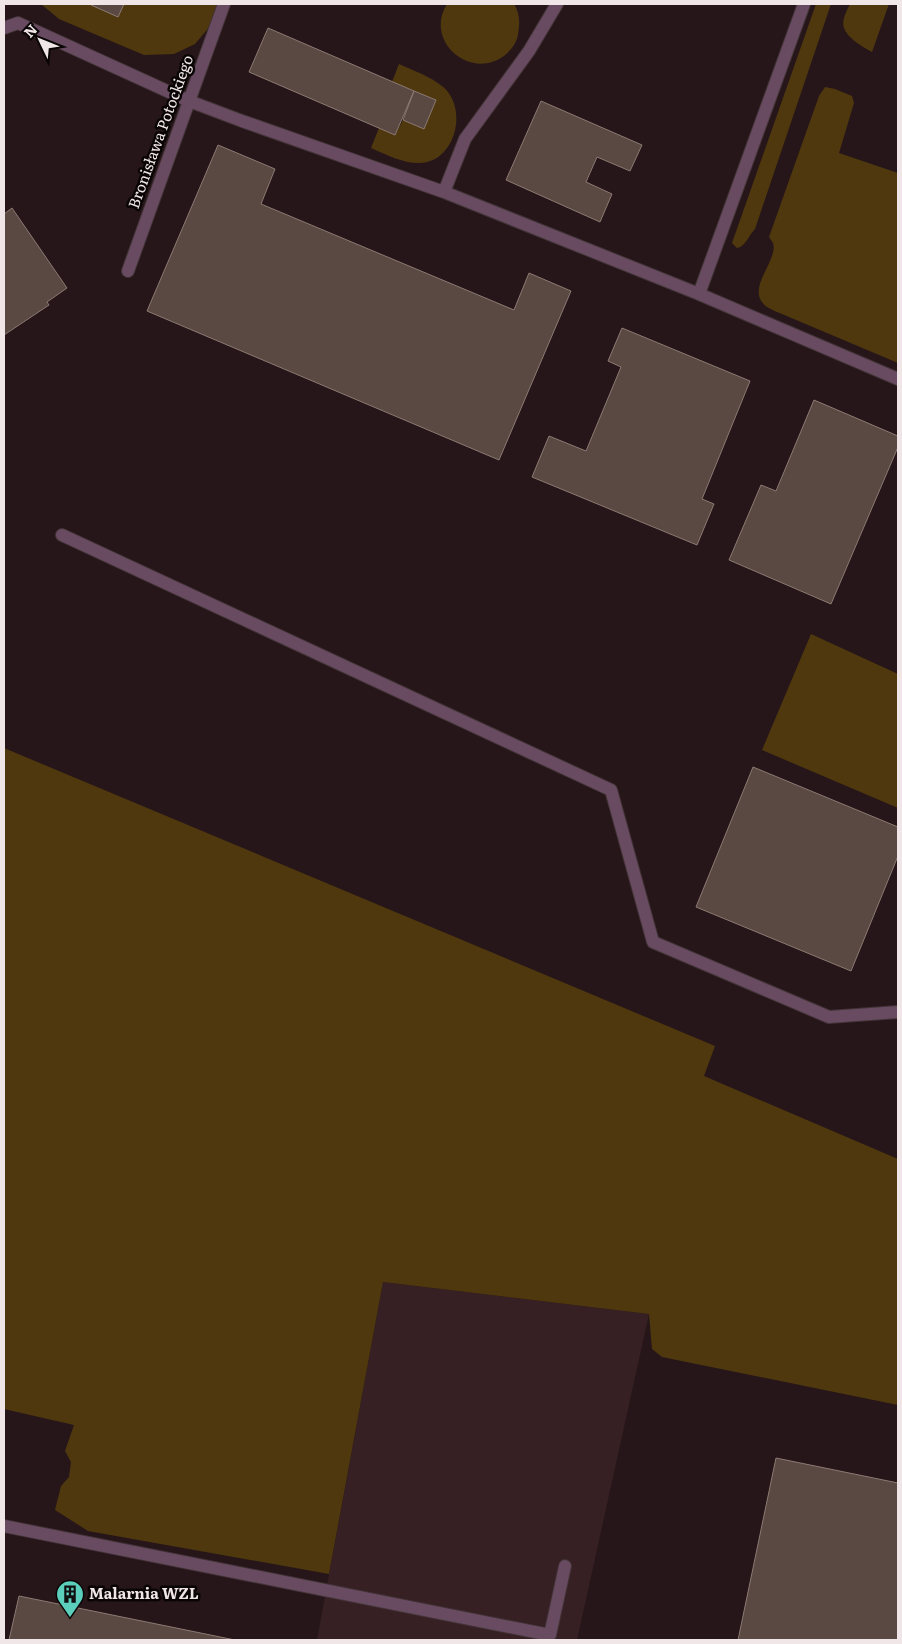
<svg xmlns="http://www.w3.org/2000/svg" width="902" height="1644" font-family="Literata,serif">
<rect width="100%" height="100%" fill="#261619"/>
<path fill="#362023" d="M383,1282L649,1314L577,1640H317Z"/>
<path fill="#4f380e" d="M41,4H218L211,25L195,44L174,54L144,55L59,19Z
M447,4H514C520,13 520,24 518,34C517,43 511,50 504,56C469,81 424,40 447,4Z
M816,4H831L755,229C749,235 745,247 737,248L732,243Z
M850,4H889L872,52C863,47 848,39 844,28C841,21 847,10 850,4Z
M399,64C414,71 438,79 448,92C467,117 452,163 419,163C402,163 387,155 371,148L379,128L395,135L403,120L424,129L436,100L392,82Z
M825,87L835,89L852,96L854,103L839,153L898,173V363L782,314C777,312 772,310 767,307C743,290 779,261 773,243C772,241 770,239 769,237L819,96Z
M811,634L898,674V808L762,750Z
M4,748L715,1046L704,1076L898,1159V1405L662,1357L652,1349L649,1314L383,1282L329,1574L88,1531L55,1510L61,1486L69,1477L71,1462L65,1451L74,1425L4,1409Z"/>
<path fill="#594942" stroke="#8c7a73" d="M92,4H124L118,17L91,5Z
M268,28L414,91L395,135L249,72Z
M414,91L436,100L424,129L403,120Z
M541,101L642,145L630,171L597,157L586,182L612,194L600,222L506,180Z
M218,145L275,169L261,204L514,310L529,273L571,291L499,460L147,311Z
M12,208L67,288L47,302L49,305L4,335V214Z
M622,328L750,381L702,499L714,504L697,545L532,477L549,436L586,451L621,367L608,361Z
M814,400L898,436V447L831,604L729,560L761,485L776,491Z
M753,767L898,827V856L851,971L696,907Z
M776,1458L898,1483V1640H738Z
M19,1596L235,1640H9Z"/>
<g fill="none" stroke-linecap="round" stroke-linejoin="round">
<g stroke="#423336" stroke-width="14">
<path id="service" d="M4,28L18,23L189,101L242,121L444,192L699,294L898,379
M444,192L465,139L529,51L557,4
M128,271L224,4
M699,294L804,4
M62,535L611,790L653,942L829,1017L898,1012
M4,1526L550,1635L565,1566"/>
</g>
<use href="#service" stroke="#684b61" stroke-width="12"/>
</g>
<defs>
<g id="building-pin" transform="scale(1.4375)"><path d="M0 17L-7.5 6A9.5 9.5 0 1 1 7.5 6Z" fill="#5bcebc" stroke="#0a0505"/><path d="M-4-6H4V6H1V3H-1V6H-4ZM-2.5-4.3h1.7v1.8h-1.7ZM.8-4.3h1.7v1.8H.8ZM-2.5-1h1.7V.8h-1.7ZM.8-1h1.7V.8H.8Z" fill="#111"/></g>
</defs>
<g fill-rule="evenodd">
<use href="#building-pin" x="70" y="1594"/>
</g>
<g text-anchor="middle" stroke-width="5" stroke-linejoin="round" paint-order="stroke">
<g font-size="15" fill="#f1e6e7" stroke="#0a0505">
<text transform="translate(161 132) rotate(-70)" y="5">Bronisława Potockiego</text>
</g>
<g font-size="15" font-weight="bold" fill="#f1e6e7" stroke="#0a0505" text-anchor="start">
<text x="89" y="1599">Malarnia WZL</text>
</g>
</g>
<rect width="902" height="1644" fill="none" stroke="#f1e6e7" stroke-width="10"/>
<g transform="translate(40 40) rotate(313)" stroke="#0a0505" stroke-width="4" paint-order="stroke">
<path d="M0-4L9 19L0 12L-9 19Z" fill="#f1e6e7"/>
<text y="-8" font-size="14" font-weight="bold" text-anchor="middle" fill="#f1e6e7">N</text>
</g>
</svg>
